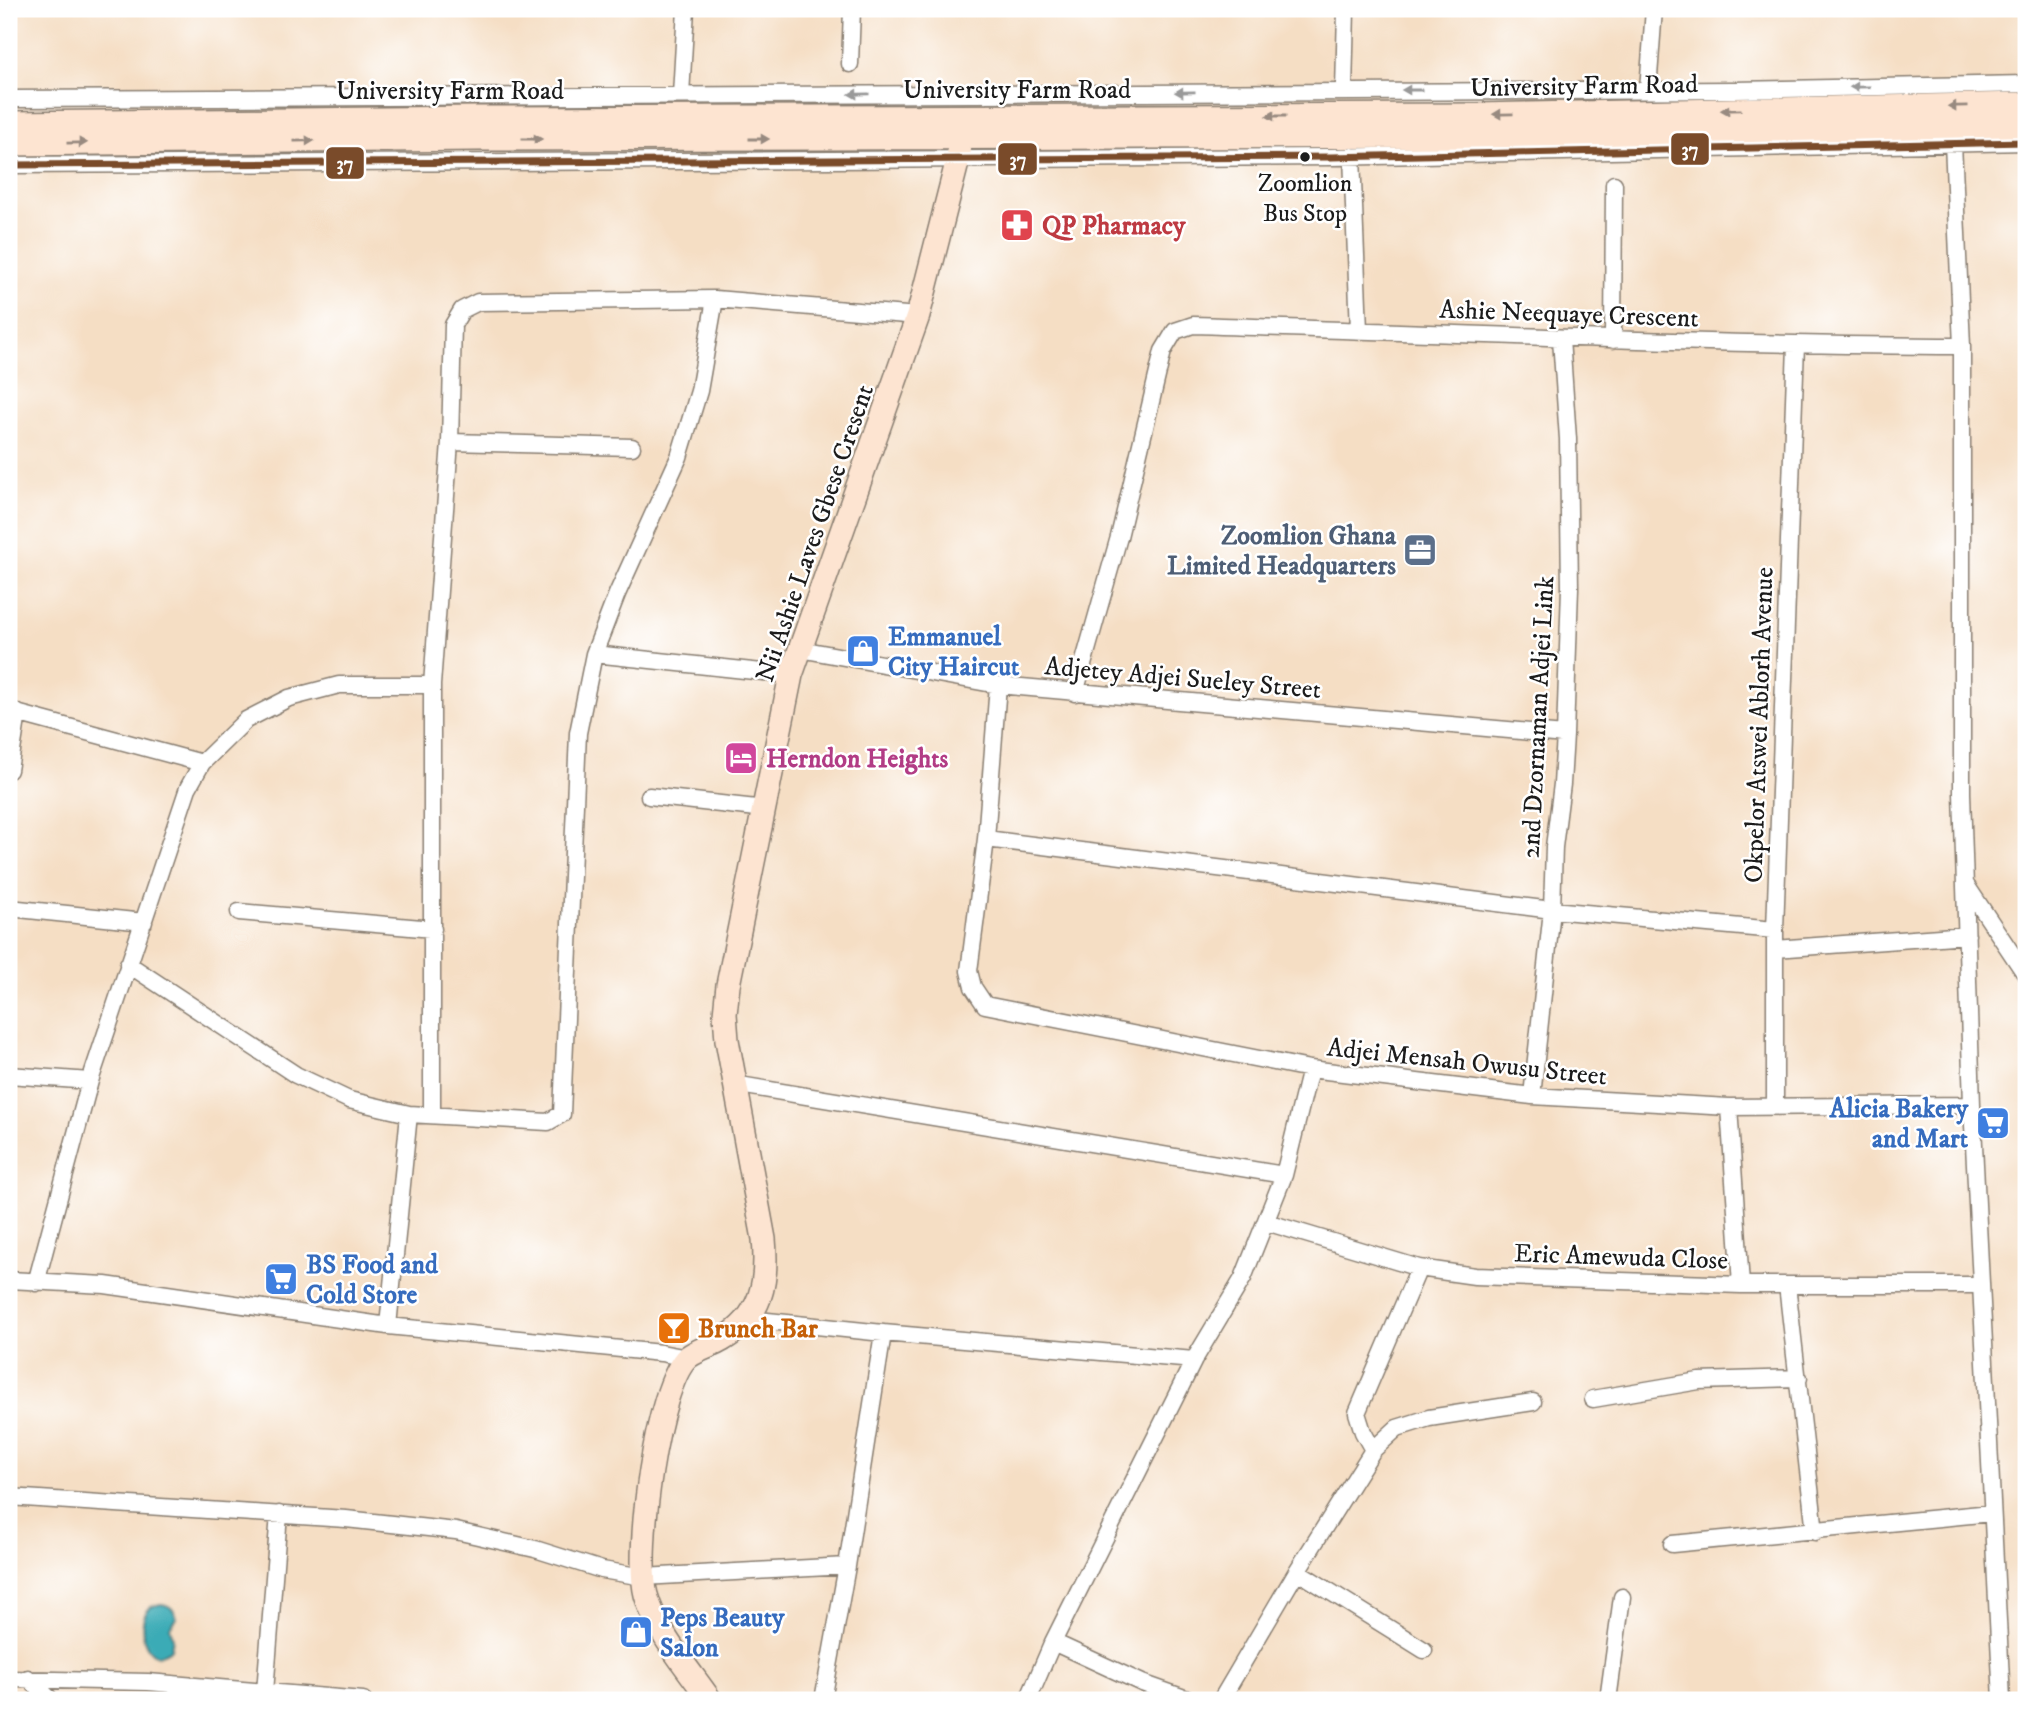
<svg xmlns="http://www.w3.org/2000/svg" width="2035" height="1709" font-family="'IM FELL DW Pica',serif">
<rect width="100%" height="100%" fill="#fff"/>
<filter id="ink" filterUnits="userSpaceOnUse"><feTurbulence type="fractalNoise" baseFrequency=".0143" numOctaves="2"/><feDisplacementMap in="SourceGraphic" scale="14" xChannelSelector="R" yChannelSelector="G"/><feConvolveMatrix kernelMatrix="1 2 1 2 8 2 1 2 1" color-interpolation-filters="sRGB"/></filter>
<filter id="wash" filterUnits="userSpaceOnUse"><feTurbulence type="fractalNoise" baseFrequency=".00686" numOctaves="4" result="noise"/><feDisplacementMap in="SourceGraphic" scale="28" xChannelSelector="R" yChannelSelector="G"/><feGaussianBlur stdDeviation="1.57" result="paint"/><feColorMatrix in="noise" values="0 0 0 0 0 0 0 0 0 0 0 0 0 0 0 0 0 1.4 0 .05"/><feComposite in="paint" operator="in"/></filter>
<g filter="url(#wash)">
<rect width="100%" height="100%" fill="#f5dec4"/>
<path fill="#3aabb6" stroke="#2b6469" stroke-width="2" d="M161,1604C170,1605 174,1609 177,1618L170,1627L173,1638L171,1649L158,1656C140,1650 138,1618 150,1608C153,1605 158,1605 161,1604Z"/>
</g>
<g filter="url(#ink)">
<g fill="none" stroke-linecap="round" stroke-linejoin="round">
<g stroke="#887d70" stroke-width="19">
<path id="street" d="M850,64L852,9
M1648,90L1654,9
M1344,91L1346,9
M681,95L686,9
M9,99L1734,90L2026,84
M1953,143L1962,346V793L1972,1105L2002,1700
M1352,156L1359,330
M9,165L1331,157L2026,142
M1613,340L1614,184
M450,442L632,447
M800,649L998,685L1565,735
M594,654L791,675
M998,685L986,839L969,971L973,987L985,1005L1310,1069L1532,1096L1729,1107L1972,1105
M1075,693L1119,537L1163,351L1175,331L1193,325C1450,333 1706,345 1962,346
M9,711L202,763
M9,770L18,713
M649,796L765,809
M986,839L1552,910L1775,930
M1966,885L2026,975
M9,908L144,922
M239,912L433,929
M1775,949L1967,935
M128,964L296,1075L349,1100L409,1114L548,1122L562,1114L578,733L594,654L617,594L679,457L699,391L715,299
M9,1075L90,1081
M734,1084L1284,1175
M1532,1096L1552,910L1554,847L1562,784L1565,735L1570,588L1568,439L1561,339
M1775,1106V930L1796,345
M1729,1107L1741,1285
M432,1115V685L450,442L453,325L462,310L478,302L715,299L918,316
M1266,1222L1419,1268L1475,1276L1741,1285H1981
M9,1280L105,1285L388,1326L661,1353L688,1358
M36,1283L90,1081L188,788L202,763L246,720L289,698L339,685H432
M1787,1285L1815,1532
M749,1319L883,1333L1194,1360
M388,1326L409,1114
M1593,1399L1699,1381L1799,1378
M1373,1450L1363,1432L1357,1413L1419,1268
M9,1497L346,1519L456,1531L535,1549L602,1570L643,1577L847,1566
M1672,1544L1991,1513
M1297,1571L1424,1650
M1053,1642L1142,1683L1190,1700
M28,1678L51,1700
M9,1679L148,1682L363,1700
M265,1692L279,1514
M823,1700L847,1566L883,1333
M1028,1700L1053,1642L1194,1360L1243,1278L1284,1175L1310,1069
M1221,1700L1297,1571L1373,1450L1397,1428L1429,1418L1533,1402
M1608,1700L1622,1597"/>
</g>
<g stroke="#887d70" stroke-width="26">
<path id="secondary" d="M9,123L478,118L1477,115L2026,104
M9,144L479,139L1478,136L2026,125
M710,1700C688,1668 657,1634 646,1595C635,1554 656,1385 688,1357C697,1350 712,1346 722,1340C762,1317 768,1282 764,1239L727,1040L725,1014L728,985L791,675L918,316L958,159L963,124"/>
</g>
<use href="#street" stroke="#fff" stroke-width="16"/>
<use href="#secondary" stroke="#fde4d1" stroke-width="23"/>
<g stroke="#fff" stroke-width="12">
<path id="bus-1" d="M9,165L1331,157L2026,142"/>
</g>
<use href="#bus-1" stroke="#7a4b2a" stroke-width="7"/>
</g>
<defs><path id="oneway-solid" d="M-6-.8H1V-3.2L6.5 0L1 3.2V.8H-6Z" transform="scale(1.75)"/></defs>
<g fill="#999">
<use href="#oneway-solid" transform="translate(1860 87) rotate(179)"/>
<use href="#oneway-solid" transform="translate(1412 90) rotate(180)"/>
<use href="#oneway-solid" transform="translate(1185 92) rotate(179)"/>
<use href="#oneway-solid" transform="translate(859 94) rotate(179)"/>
</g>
<g fill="#988a80">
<use href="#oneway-solid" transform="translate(1958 106) rotate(179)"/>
<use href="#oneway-solid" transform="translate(1731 110) rotate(179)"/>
<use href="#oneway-solid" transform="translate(1503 114) rotate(179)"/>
<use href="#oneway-solid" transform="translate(1276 116) rotate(180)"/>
<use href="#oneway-solid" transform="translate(532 139)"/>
<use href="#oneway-solid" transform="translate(759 139)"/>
<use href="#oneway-solid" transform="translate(304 141) rotate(-1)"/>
<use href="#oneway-solid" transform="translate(77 143) rotate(-1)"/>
</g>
</g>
<defs>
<g id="pharmacy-square" transform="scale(1.75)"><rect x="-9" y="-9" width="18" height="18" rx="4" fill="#e0444e" stroke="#fff"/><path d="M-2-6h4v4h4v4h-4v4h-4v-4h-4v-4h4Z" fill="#fff"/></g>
<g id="office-square" transform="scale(1.75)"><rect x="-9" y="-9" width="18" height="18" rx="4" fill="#5c6f8a" stroke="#fff"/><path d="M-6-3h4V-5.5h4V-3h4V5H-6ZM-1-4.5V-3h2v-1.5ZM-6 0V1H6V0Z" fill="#fff"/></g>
<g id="shop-square" transform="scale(1.75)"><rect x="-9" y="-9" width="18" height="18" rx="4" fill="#3f7fe0" stroke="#fff"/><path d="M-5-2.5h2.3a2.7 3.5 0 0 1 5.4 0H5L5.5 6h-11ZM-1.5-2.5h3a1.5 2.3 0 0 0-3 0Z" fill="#fff"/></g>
<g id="hotel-square" transform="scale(1.75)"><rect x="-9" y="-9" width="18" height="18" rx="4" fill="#d1479c" stroke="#fff"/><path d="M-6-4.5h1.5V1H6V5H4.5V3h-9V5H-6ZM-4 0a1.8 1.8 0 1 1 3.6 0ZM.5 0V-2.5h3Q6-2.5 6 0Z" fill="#fff"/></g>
<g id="supermarket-square" transform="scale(1.75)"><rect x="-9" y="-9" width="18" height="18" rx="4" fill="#3f7fe0" stroke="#fff"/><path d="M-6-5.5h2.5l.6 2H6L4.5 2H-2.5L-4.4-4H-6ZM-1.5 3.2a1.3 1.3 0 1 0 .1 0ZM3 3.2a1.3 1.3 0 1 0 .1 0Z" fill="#fff"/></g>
<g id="bar-square" transform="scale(1.75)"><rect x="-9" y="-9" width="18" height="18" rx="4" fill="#e8710a" stroke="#fff"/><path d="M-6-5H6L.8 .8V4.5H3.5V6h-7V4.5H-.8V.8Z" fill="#fff"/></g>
</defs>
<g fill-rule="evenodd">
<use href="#pharmacy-square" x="1017" y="225"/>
<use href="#office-square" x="1420" y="550"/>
<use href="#shop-square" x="863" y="651"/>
<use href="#hotel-square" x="741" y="758"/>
<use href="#supermarket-square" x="1993" y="1123"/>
<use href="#supermarket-square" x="281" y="1279"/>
<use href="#bar-square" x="674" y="1328"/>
<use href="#shop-square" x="636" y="1632"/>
</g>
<circle fill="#1c1c1c" stroke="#fff" stroke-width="2.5" cx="1305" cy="157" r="6"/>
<g text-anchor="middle" stroke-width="5" stroke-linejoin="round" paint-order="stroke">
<g font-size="24" fill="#1c1c1c" stroke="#fff">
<text x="1305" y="191">Zoomlion<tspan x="1305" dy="30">Bus Stop</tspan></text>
</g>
<g font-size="26" fill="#1c1c1c" stroke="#fff">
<text transform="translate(1584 85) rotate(-1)" y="9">University Farm Road</text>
<text x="1017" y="98">University Farm Road</text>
<text x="450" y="99">University Farm Road</text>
<text transform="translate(1569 313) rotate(2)" y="9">Ashie Neequaye Crescent</text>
<text transform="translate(814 533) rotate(-71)" y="9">Nii Ashie Laves Gbese Cresent</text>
<text transform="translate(1183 677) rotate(5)" y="9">Adjetey Adjei Sueley Street</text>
<text transform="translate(1537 717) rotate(-87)" y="9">2nd Dzornaman Adjei Link</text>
<text transform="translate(1758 725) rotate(-88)" y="9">Okpelor Atswei Ablorh Avenue</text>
<text transform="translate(1467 1061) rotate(6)" y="9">Adjei Mensah Owusu Street</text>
<text transform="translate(1621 1256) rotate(2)" y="9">Eric Amewuda Close</text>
</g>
<g font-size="26" font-weight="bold" fill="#be3a42" stroke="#fff" text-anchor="start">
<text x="1042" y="234">QP Pharmacy</text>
</g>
<g font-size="26" font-weight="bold" fill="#4e5e75" stroke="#fff" text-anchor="end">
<text x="1396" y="544">Zoomlion Ghana<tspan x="1396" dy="30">Limited Headquarters</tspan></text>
</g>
<g font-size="26" font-weight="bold" fill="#366cbe" stroke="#fff" text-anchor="start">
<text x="888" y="645">Emmanuel<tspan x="888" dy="30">City Haircut</tspan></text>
<text x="1968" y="1117" text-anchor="end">Alicia Bakery<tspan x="1968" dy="30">and Mart</tspan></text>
<text x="306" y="1273">BS Food and<tspan x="306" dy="30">Cold Store</tspan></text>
<text x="660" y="1626">Peps Beauty<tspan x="660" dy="30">Salon</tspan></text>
</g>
<g font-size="26" font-weight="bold" fill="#b23c85" stroke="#fff" text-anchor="start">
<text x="766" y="767">Herndon Heights</text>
</g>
<g font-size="26" font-weight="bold" fill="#c56008" stroke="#fff" text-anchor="start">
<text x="698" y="1337">Brunch Bar</text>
</g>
</g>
<g stroke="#fff" stroke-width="2.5">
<rect x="1670" y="132" width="40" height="34" rx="7" fill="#7a4b2a"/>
<rect x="997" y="142" width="41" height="34" rx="7" fill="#7a4b2a"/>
<rect x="325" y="146" width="40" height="34" rx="7" fill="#7a4b2a"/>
</g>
<g font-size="19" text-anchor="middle" font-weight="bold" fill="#fff">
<text x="1690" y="156">37</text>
<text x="1018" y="166">37</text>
<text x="345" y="170">37</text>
</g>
<rect width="2035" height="1709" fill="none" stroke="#fff" stroke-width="35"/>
</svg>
